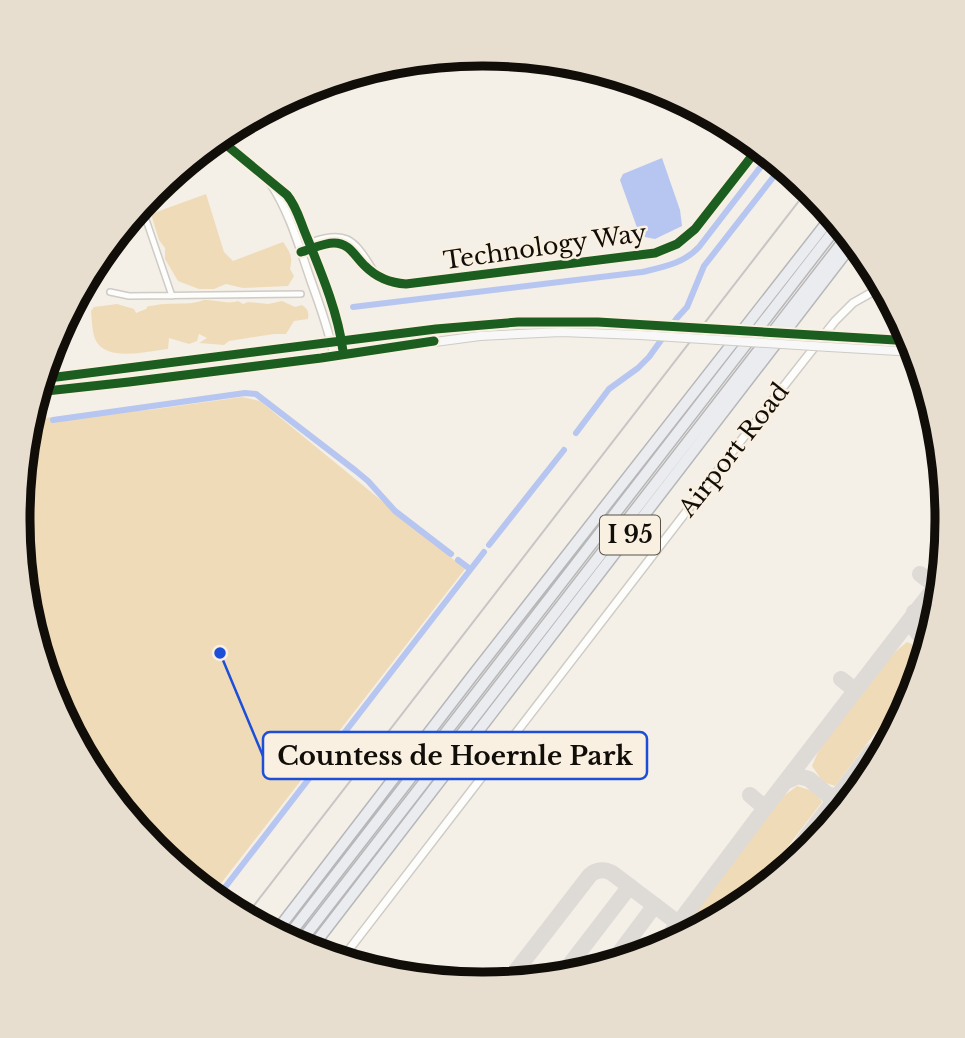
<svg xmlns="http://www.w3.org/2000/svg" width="965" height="1038" font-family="'Libre Baskerville',serif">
<rect width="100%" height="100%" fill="#f4efe7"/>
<path fill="#f0dbb9" d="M206,194L224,252L233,261L283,242C290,252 293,256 290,269L294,276L288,286L243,288L226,284L214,289H199L178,281L165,259V248L159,240L151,214Z
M204,300C217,299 226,305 238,301L243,304L248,302L268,304L282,301L295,307L302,305C308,309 309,312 308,319L294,321L286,334H274L229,341L224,345L199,343L207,338L199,334L197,341L189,344L169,338L168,349C147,351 106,363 95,339C92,331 92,320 91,311L94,307L117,304L134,309L136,313L146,309L148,306C154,306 159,304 165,304C178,303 192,305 204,300Z
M242,397L260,401L465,569L212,895L153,848L96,777L53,697L26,609L18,519L27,428L29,419L149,410Z
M941,587L938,610L931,635L922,623L928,605Z
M907,642L926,650L918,676L835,786L823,782L812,766C821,742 837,722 852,702C869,680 885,659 907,642Z
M797,786L816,792L822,802L746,901L740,906L668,945L781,798Z"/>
<path fill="#b6c6f0" d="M662,158L680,210L682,226L655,239L640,236L620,180L623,174Z
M19,507C37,527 40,558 23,579L18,519Z"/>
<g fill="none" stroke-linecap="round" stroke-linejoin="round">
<path stroke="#b6c6f0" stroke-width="6" d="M353,307L642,272C663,267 683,264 699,247L769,156
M53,420L245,393L256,394L356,471L368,481L395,511L451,554
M576,433L609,389L638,368L649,357L677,318L687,307L704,266L782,166
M489,545L564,450
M458,560L470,569
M216,899L484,552"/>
<path stroke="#dedad6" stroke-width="16" d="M920,574L936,586
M914,612C910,627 917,634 928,643
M841,679L855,690
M785,782L798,776L809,779L834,800L836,809L834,818
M750,795L765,808
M830,795L841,798L853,794
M659,949L765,808L942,578
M611,964L655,905
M561,976L630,886
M508,981L590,875C597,869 605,869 612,873L678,923"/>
<path stroke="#dedad6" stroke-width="37" d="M812,847L879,759"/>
<g stroke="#cfcbc5" stroke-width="8">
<path id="minor" d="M141,205L172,296
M110,292L129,296L301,294"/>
</g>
<g stroke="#cfcbc5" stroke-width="10">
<path id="tertiary" d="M218,138L287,195C297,207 300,220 306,234C322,273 338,314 344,355
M271,184C290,213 299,246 310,278C319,304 329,329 334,356
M307,244C346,231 352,237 373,271
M301,252C312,249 323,243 334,243C350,243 355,257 365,266C376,277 390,283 406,284L655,253L677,244L695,229L759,147
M341,960L743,438L835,321L853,303L883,286"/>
</g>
<g stroke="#cfcbc5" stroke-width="10">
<path id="secondary" d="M838,337L912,341
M829,347L915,352
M41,379L458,327L538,322L578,321L648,325
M37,392L150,380L480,336L561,332L640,335"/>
</g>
<g stroke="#b7b7b9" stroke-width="13">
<path id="motorway" d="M275,933L473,675L832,216
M286,939L839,224
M298,945L848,235
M310,950L854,242"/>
</g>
<use href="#minor" stroke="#fdfdfb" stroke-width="5"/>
<use href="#tertiary" stroke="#fdfdfb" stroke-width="7"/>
<use href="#secondary" stroke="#f7f8f7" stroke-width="8"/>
<use href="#motorway" stroke="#eaecf0" stroke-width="10"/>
<path stroke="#c8c6c4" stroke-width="2" d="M245,917L809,188"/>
<g stroke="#cfcbc5" stroke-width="10" stroke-linecap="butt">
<path id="secondary-bridge" d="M648,325L838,337
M640,335L829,347"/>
</g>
<use href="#secondary-bridge" stroke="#f7f8f7" stroke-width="8"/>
<g stroke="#faf0e1" stroke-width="13">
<path id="cycleway" d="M218,138L287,195C297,207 300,221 306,235C321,272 338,312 343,351
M301,252C312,249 323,243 334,243C350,243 355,257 365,266C376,277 390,283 406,284L655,253L677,244L695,229L759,147
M41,379L436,329L518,322H598L912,341
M37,392L129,382L321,358L434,341"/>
</g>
<use href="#cycleway" stroke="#1b5e20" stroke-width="9"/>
</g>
<g text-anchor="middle" stroke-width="5" stroke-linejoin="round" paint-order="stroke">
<rect fill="#faf0e1" stroke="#57524a" stroke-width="2" x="600" y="515.5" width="60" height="39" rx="5"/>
<g font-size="23" font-weight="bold" fill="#110e09">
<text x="630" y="543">I 95</text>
</g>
<g font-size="24" fill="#110e09" stroke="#faf0e1">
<text transform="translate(545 247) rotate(-8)" y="8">Technology Way</text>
<text transform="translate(734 450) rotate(-52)" y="8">Airport Road</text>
</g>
</g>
<path d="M0 0H965V1038H0ZM482 66H483A452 452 0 0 1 935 518V520A452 452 0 0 1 483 972H482A452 452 0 0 1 30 520V518A452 452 0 0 1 482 66Z" fill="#e7ded0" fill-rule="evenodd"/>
<path fill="none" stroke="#110e09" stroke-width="9" d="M482 66H483A452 452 0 0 1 935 518V520A452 452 0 0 1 483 972H482A452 452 0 0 1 30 520V518A452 452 0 0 1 482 66Z"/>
<path fill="none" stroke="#1d4ed8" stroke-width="2.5" d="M220 653L263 756"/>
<circle fill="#1d4ed8" stroke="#faf0e1" stroke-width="2.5" cx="220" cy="653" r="7"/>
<rect fill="#faf0e1" stroke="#1d4ed8" stroke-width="2.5" x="263" y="732" width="384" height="47" rx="7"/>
<g font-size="26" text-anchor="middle" font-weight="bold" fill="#110e09">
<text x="455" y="765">Countess de Hoernle Park</text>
</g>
</svg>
